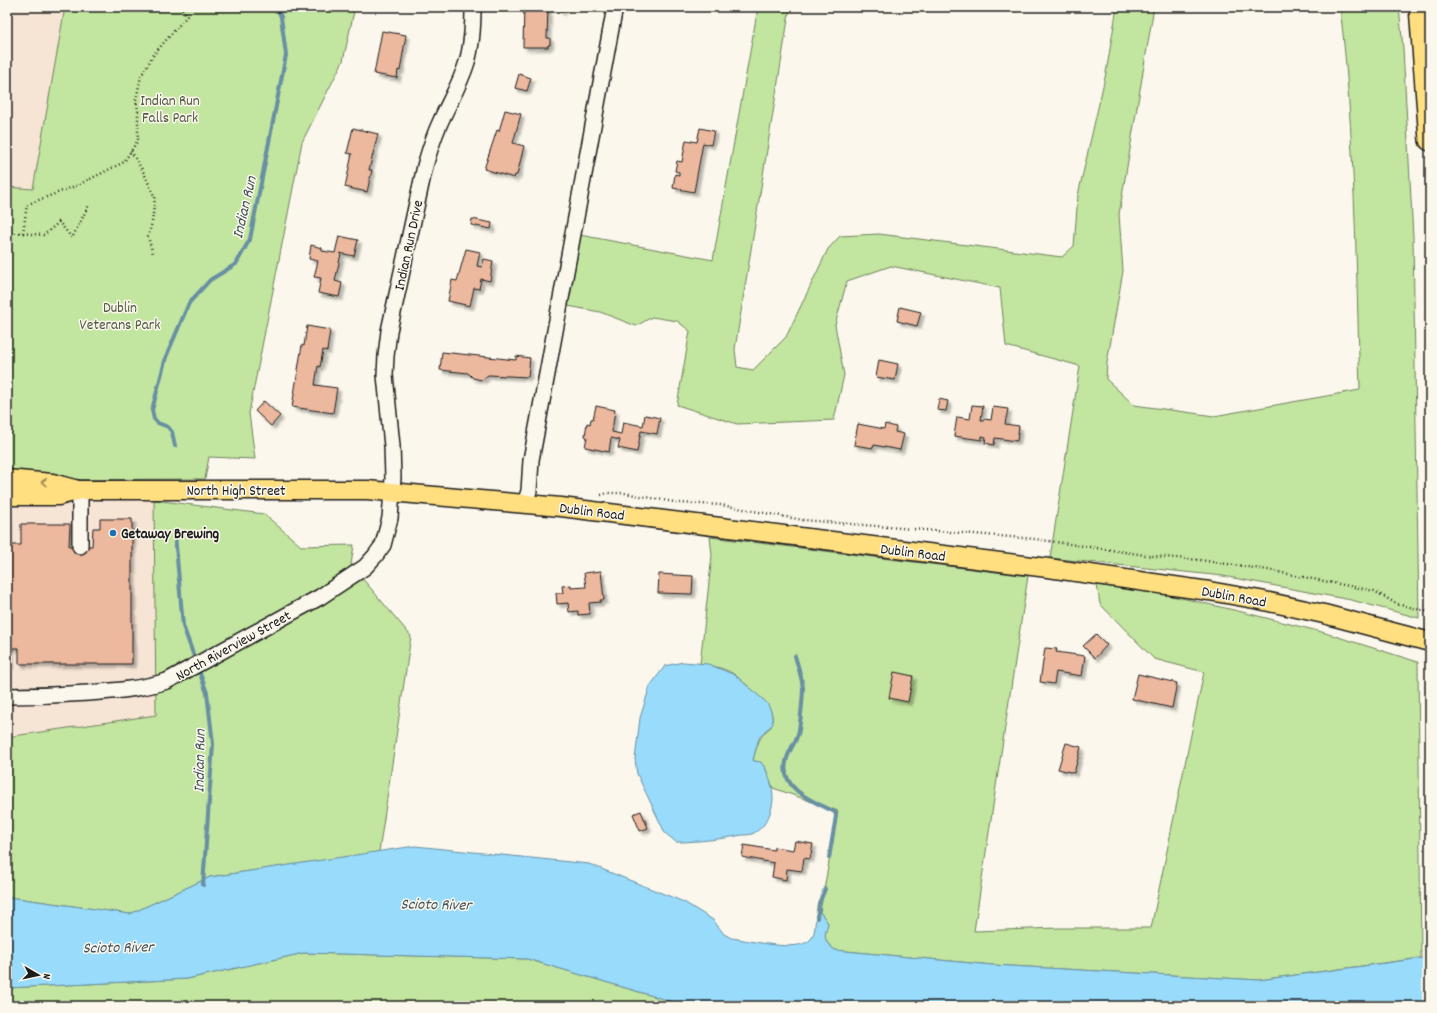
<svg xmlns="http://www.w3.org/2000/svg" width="1437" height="1013" font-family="Dekko,sans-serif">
<defs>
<filter id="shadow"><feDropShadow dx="3.5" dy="3.5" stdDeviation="1" flood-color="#0004"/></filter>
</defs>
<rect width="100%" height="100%" fill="#fbf7ec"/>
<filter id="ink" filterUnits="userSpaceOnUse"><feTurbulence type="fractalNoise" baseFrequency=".025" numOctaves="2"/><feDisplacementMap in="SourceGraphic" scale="8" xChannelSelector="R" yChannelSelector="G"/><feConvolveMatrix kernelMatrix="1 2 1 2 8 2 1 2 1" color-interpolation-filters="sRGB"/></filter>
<g filter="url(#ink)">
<path fill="#f6e4d5" d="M7,7H65L33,189L7,187Z
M154,479L156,715L7,737V480Z"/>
<path fill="#c2e59f" stroke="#6f805e" d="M65,7H355L343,61L302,142L249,413L255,459L209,457L205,479L7,480V187L33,189Z
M758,7H790L735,349L737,367L753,370L786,337L828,249L840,236L879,234L1062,257L1074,246L1078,195L1106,73L1117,7H1154L1119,214L1123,271L1107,363L1106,379L1134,405L1214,416L1360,390C1356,263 1355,134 1340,7H1399L1403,48L1413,237L1419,618L1351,600L1223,576L1050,558L1080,366L1006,346L1000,288L891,266L847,281L835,325L844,375L834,420L737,424L677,405L690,331L677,321L652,317L636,326L600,312L568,306L580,235L713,260Z
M154,500L264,514L301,546L354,545L351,565L411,636L379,852L210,877L130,914L16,898H7V737L156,715Z
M710,537L1028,576L974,931L1059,928H1151L1204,672L1154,659L1100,604L1097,585L1164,594L1238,611L1322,632L1418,662L1421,958L1259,980L992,965L835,950C823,941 824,937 828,923L820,912L838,811L773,788L765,767L753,760C757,746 759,735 771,727C777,709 761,698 749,687C744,683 738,677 732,673C723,668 711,665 700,664L712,555Z
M304,953L527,959L687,1006H7V988L187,979Z"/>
<path fill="#99dbfb" stroke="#678fa2" d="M683,662L708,664L735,675L767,703L771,711L773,724L765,731L759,738L753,760L754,761L761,762C769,773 773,786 773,799C772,813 766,826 754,833C751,835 746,835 742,835C723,839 703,841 683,842H676L665,833L637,774L635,759L640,718L650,686L665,666Z
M415,846L589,864L684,902L713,920L724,934L731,938C749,940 797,953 810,940C816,935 815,921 816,914L820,912L828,923C824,937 823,941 835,950L992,965L1259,980L1430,957V1006H687L527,959L304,953L187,979L7,988V898H16L130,914L210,877Z"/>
<path fill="#fbf7ec" d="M1430,955V1006H1422V956Z"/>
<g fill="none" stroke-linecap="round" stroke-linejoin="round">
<path stroke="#678fa2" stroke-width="4" d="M175,446L172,432L168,427L158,423L154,419L152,410L166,357L189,303L210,280L236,264L250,239L286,55L281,17L277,7
M175,535L183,626L196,662
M795,656C798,666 802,678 803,688C803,695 800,728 798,734C795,744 788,751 786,762C780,790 815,802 835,812L836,816L829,858
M198,668L207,693L213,744L203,885
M817,918L819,903L825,889"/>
</g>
<path fill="#ecb89e" stroke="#1c1c1c" filter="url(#shadow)" d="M524,7H548L547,38H550V45H548V47H523Z
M556,7H566L561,12Z
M382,31L406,35L400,71L398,70L397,78L374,74Z
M519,74L531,78L527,91L515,88Z
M505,110L521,114L513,143L524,146L517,175H515L514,178L484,169L497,130L499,131Z
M353,128L378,134L369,170H372L367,192L345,187L352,154L347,153Z
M700,128L714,131L711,145L703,143L694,192L673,188L675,174L679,175V172L675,171L677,161L682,162L686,140L697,142Z
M472,219L492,223L491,229L471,225Z
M339,236L358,240L354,256L339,253L341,254L335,281L342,283L339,297L318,293L321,278L314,277L318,261L309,259L311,245L322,248V251L335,253Z
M466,249L480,252L477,266L482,267L484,259L493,261L490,281L481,279L479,289L474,288L470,306L448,301L452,280L457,281Z
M900,307L921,312L917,326L897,321Z
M307,326L330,330L327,351L323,350L320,367L318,366L315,385L337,388L333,413L292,407L302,345L304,346Z
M442,352L516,360V356L530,358L528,377L488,375L482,380L473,378L468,373L440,370Z
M879,360L898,364L895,380L876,377Z
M939,399L948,401L946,411L937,410Z
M264,401L280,416L271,426L255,411Z
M972,405L983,406L981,420H984V419L991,420L993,407L1008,409L1005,424L1019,426L1017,441L995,438L994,445L985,443L986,437L982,436V440L954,436L957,417L970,419Z
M596,406L615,410L612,432L621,434L623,422L643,426L645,415L660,418L657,434L641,431L637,452L618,448L620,440L611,438L609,452L585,447L587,437L585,436L587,423L590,424L591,419H593Z
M858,424L884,429L885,424L896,427L895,432L904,434L900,450L874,445L873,448L854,445Z
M100,519H132V664H19V648H10V665H7V521H8V545H21V524H70L69,546H92L93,528H100Z
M601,571L604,600H600L601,602L589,603L590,614L578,615V611L569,612L568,603L557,604L556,593H563L562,586L571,585V588L586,587L584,573Z
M659,574L693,576L692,594L658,593Z
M1096,634L1107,645L1095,658L1083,646Z
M1045,648L1057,649L1056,652L1085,656L1082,676L1056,672L1054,684L1040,682Z
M894,672L913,676L908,702L889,698Z
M1138,674L1177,683L1172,708L1132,699Z
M1066,743L1081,747L1074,773L1058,769Z
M641,811L648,828L640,831L633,814Z
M795,841L813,844L810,859L804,858L802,871L787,869L786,880L772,877L774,863L742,857L744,845L774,850V847L793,850Z"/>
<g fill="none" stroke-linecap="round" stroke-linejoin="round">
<g stroke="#1c1c1c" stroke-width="18">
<path id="minor" d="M525,503L529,491L531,460L542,401L615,7
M80,546V490
M7,696C34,696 61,695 88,693C115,691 141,689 167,681L320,597L365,567L375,556L383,545L390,518L393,478L392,446L385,375L386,356L389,331L425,166C429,152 433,138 439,125C448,104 460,85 467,62C472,45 473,25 473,7"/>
</g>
<g stroke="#1c1c1c" stroke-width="21">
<path id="major" d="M7,479L52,483L78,490
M7,496H58L80,490H367L561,507L1048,568L1209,591L1260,600L1324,614L1430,642"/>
</g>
<g stroke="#1c1c1c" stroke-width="24">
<path id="highway" d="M1420,7L1430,140"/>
</g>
<path stroke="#1c1c1c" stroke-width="2.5" stroke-dasharray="1 3" stroke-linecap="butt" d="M131,151L144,173L155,198L152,222L148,237L153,254
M31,203L78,185L124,162L138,140V110L136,100L141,76L154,54L187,16L181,7
M7,232L44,235L59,222L72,238L89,205
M23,233L27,204
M601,495L608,493H624L680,503L721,505L803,520L1035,539L1152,556L1200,560L1268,570L1374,591L1397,604L1430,612"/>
<use href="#minor" stroke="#fbf7ec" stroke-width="15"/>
<use href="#major" stroke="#ffdf80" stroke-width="18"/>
<use href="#highway" stroke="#ffdf80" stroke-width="21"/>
</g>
<defs><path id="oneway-chevron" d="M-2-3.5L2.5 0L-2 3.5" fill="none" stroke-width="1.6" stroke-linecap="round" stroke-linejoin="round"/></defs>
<use stroke="#998753" href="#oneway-chevron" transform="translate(44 482) rotate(-176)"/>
</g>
<circle fill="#1f6fb2" stroke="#fbf7ec" stroke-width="1.5" cx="113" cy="533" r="4"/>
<g text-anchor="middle" stroke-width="3" stroke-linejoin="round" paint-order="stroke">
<g font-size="15" fill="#4e5843" stroke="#fbf7ec">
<text x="170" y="105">Indian Run<tspan x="170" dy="17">Falls Park</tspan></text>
<text x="120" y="312">Dublin<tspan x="120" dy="17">Veterans Park</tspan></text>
</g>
<g font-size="15" fill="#1c1c1c" stroke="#fbf7ec">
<text transform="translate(408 245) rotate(-78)" y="5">Indian Run Drive</text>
<text x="236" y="495">North High Street</text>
<text transform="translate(592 511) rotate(7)" y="5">Dublin Road</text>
<text transform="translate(913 552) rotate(7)" y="5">Dublin Road</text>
<text transform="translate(1234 596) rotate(10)" y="5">Dublin Road</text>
<text transform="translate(233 645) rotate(-29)" y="5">North Riverview Street</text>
</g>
<g font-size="15" font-weight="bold" fill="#1c1c1c" stroke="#fbf7ec" text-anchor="start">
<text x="121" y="538">Getaway Brewing</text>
</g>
<g font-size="16" font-style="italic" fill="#42555f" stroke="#fbf7ec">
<text transform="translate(243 207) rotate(-77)" y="6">Indian Run</text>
<text transform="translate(198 761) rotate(-89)" y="6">Indian Run</text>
<text transform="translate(436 903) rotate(1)" y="6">Scioto River</text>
<text transform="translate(118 946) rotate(-1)" y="6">Scioto River</text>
</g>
</g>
<rect width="1437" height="1013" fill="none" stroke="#fbf7ec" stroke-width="24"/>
<rect x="12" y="12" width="1413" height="989" fill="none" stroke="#1c1c1c" stroke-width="1.5" filter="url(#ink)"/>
<g transform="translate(38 975) rotate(99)" stroke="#fbf7ec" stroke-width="3" paint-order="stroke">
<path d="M0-3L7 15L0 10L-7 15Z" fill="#1c1c1c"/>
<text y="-6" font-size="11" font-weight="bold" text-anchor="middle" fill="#1c1c1c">N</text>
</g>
</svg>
